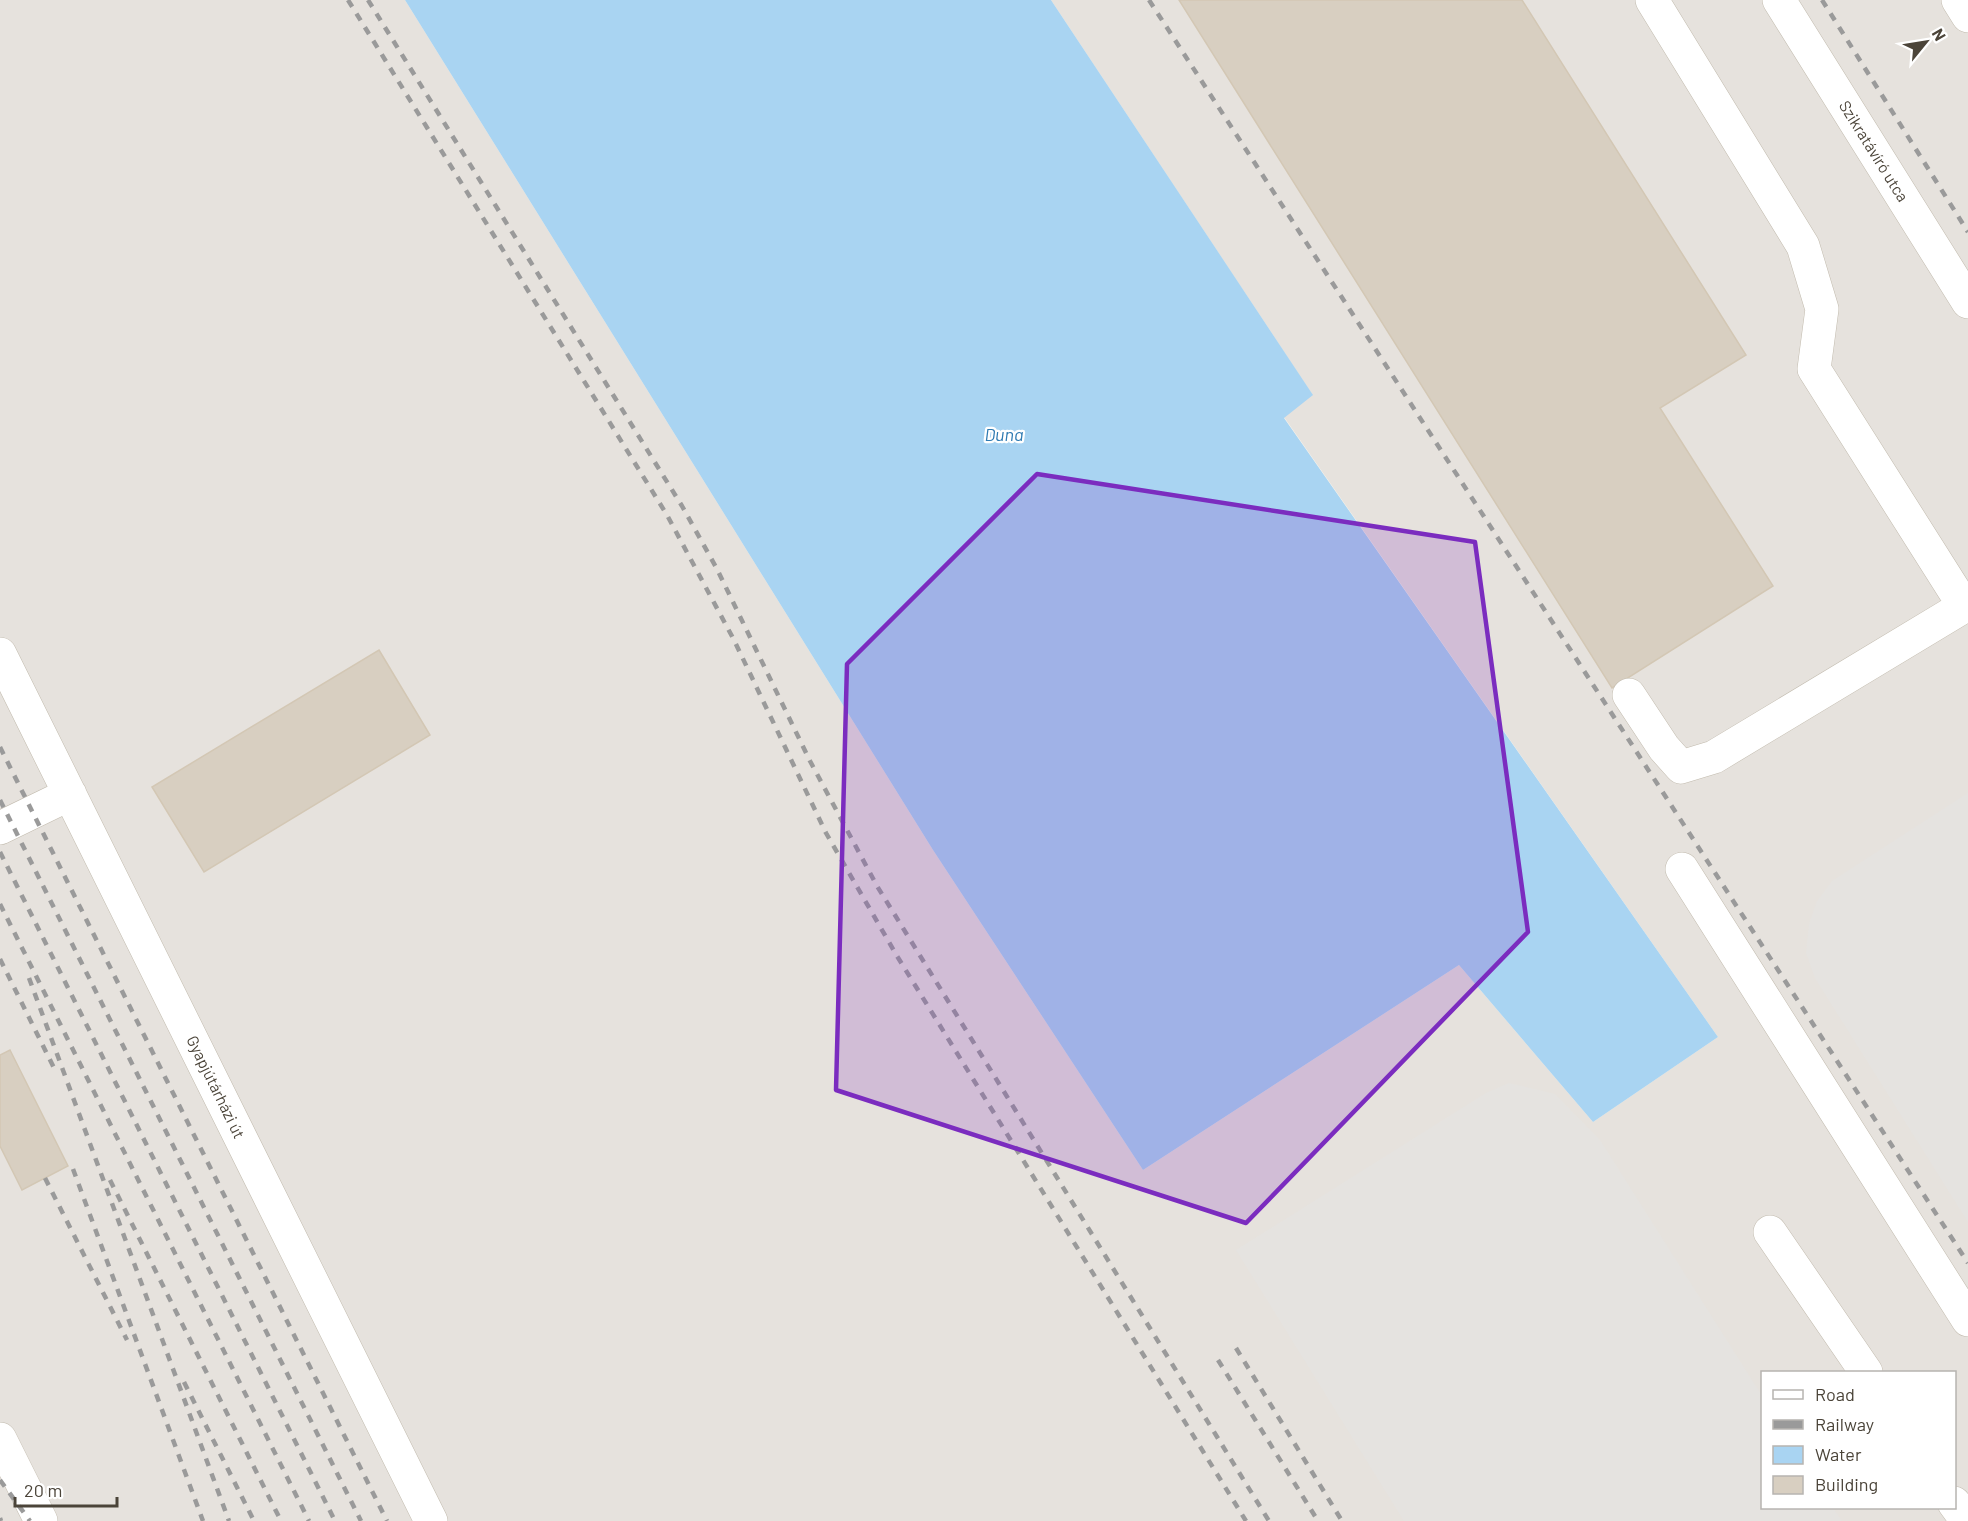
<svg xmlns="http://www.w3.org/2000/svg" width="1968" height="1521" font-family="Barlow,sans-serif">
<rect width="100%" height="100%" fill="#f6f3ec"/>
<path fill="#e6e2dd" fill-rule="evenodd" d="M0,0H405L933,850L1143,1170L1459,965L1593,1122L1718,1037L1284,417L1312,394L1051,0H1968V1521H0ZM1762,1372H1954V1508H1762Z"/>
<path fill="#e5e3e0" d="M1968,793V1222L1815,978L1806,953L1809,924L1817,901L1832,881Z
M1509,1083L1555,1094L1600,1140L1762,1396V1508H1833L1842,1521H1404L1236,1250L1486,1093Z"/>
<path fill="#a9d4f2" d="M405,0H1051L1313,395L1284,418L1718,1037L1593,1122L1459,965L1143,1170L933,850Z"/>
<path fill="#d8cfc1" stroke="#d3c7b4" stroke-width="1.5" d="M1179,0H1522L1746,355L1660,408L1773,586L1612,688Z
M379,650L430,735L204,872L152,787Z
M10,1050L68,1166L22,1190L0,1146V1055Z"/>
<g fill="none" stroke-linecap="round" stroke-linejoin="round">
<g stroke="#c2bbae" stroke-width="34">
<path id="minor" d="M1652,0L1803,246L1822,309L1814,369L1964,606
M1779,0L1968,302
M1958,0L1968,16
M0,654L431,1521
M1629,695L1664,748L1681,767L1714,757L1968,604
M0,828L70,794
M1682,869L1968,1320
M1770,1232L1866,1372
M0,1439L41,1521
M1954,1503L1967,1521"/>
</g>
<use href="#minor" stroke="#fff" stroke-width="33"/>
<path stroke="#9a9a9a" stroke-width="4.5" stroke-dasharray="8 8" stroke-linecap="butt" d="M348,0L667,515L734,640L826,833L897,956L1246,1521
M368,0L682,506L717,569L810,761L877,886L1269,1521
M1149,0L1968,1263
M1822,0L1968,232
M0,747L387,1521
M0,800L361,1521
M0,852L335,1521
M0,904L309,1521
M0,959L54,1068
M29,978L229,1521
M73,1169L203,1521
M45,1178L127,1340
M110,1180L281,1521
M1236,1348L1342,1521
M1218,1360L1318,1521
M184,1382L254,1521
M0,1480L30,1521
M0,1518L1,1521"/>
</g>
<path fill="#7b2cbf" fill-opacity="0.2" stroke="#7b2cbf" stroke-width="4.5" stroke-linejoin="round" d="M1037,474L1475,542L1528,932L1246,1223L836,1090L847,664Z"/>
<g text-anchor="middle" stroke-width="4.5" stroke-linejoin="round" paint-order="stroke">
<g font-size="16" fill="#4b4439" stroke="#fff">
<text transform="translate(1874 151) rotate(58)" y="6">Szikratávíró utca</text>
<text transform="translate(216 1087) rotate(64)" y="6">Gyapjútárházi út</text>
</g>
<g font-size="18" font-style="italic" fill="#2e7ab2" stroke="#fff">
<text x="1004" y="441">Duna</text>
</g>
</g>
<rect x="1761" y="1371" width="195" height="138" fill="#ffffff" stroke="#b7b4b0" stroke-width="1.5"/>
<rect x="1773" y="1390" width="30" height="9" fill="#ffffff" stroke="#b7b4b0" stroke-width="1.5"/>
<text x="1815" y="1401" font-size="18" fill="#4b4439">Road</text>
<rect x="1773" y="1420" width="30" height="9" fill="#9a9a9a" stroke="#b7b4b0" stroke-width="1.5"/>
<text x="1815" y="1431" font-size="18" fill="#4b4439">Railway</text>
<rect x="1773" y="1446" width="30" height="18" fill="#a9d4f2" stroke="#b7b4b0" stroke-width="1.5"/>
<text x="1815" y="1461" font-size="18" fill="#4b4439">Water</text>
<rect x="1773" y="1476" width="30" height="18" fill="#d8cfc1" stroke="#b7b4b0" stroke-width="1.5"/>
<text x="1815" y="1491" font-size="18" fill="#4b4439">Building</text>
<g transform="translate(1926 42) rotate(60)" stroke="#ffffff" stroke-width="4.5" paint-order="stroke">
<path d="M0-4.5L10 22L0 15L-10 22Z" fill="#4b4439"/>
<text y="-9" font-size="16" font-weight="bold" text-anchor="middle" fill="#4b4439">N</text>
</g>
<path d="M15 1497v9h102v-9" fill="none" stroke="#4b4439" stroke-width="3"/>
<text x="24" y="1497" font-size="18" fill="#4b4439" stroke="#ffffff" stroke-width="4.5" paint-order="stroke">20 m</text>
</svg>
